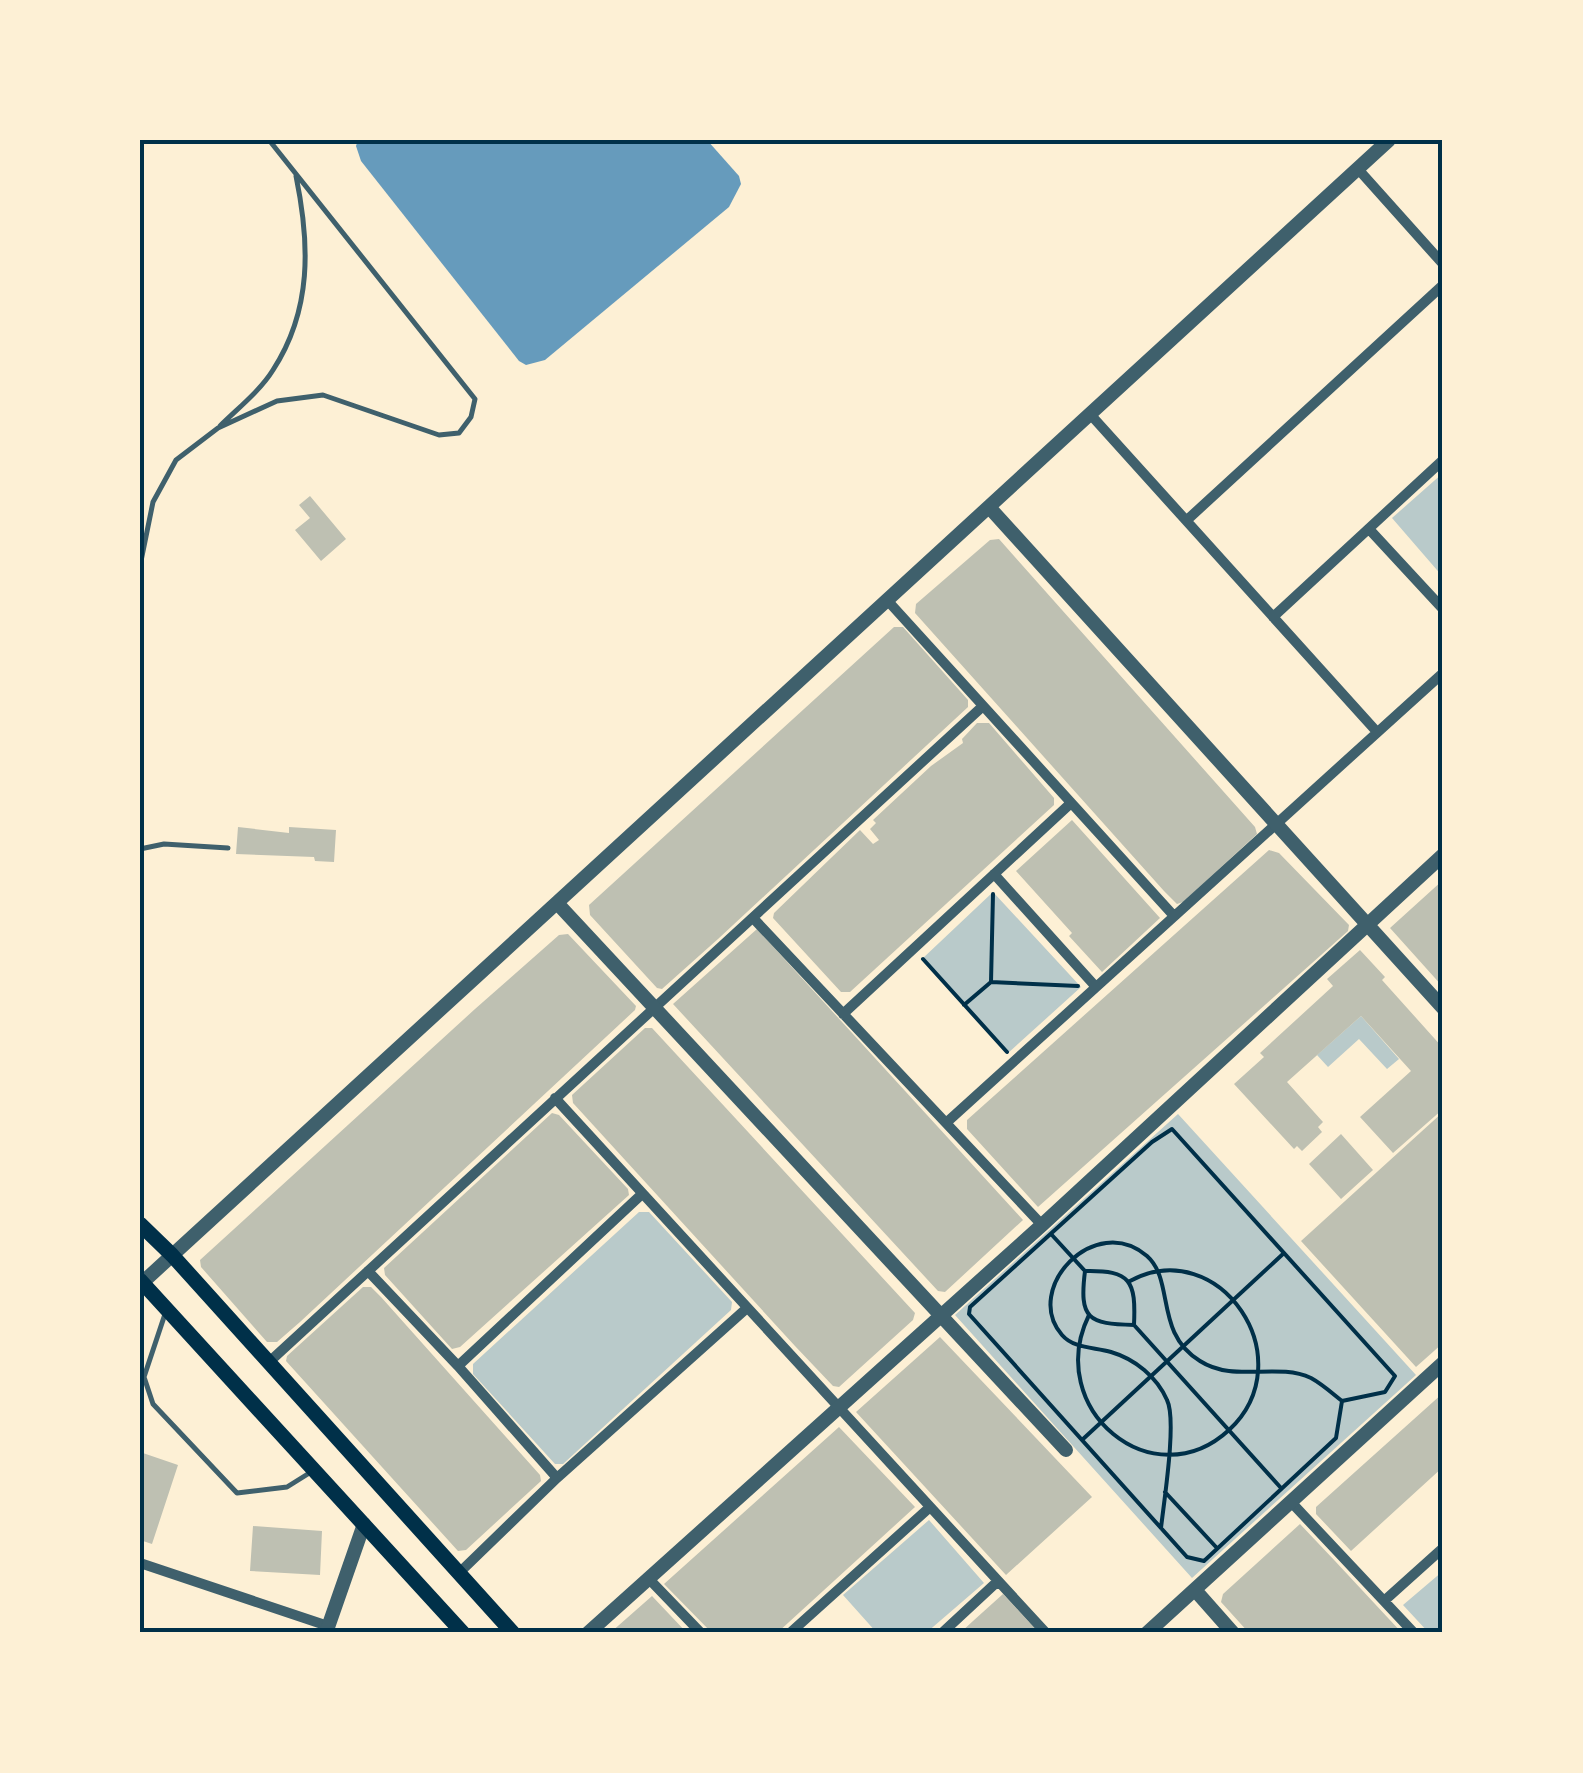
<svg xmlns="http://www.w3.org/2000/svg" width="1583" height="1773" font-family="Poppins,sans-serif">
<rect width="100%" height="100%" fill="#fdf0d5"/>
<path fill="#b9caca" d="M1443,473V577L1392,518Z
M993,892L1081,987L1007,1054L922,959Z
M1361,1016L1399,1059L1387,1069L1359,1039L1328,1067L1317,1055Z
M1178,1114L1416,1375L1192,1578L955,1315Z
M639,1212H649L732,1302L731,1310L563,1464H555L473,1374V1364Z
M929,1520L984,1583L926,1633H877L843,1595Z
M1443,1571V1633H1429L1403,1605Z"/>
<path fill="#669bbc" d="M358,140H707L739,176L741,184L729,207L545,360L526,365L519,361L361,161L356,146Z"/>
<path fill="#bec0b2" d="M310,496L346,539L321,561L295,530L310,518L299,505Z
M999,539L1255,827L1257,834L1183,902L1177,904L1164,891L915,613L916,604L990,540Z
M894,627H903L968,700V707L718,939L662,989L657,988L590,915L589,905Z
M977,723H989L1054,798V805L850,992H841L773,918L774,913L860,830L873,844L879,840L870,829L876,823L873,820L931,766L963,743L962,739Z
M1072,820L1160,918L1102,972L1069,936L1072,933L1016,871Z
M238,827L289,833V827L336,830L334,862L315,861L314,857L236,854Z
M1269,850L1279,853L1349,925L1348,931L1038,1207L967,1129V1120Z
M1443,880V987L1390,928Z
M757,929L1023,1220L945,1292L938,1291L673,1004Z
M568,934L636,1006L635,1010L300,1322L277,1342H267L201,1267L200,1260L475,1009L559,935Z
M1360,950L1385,977L1382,980L1443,1048V1109L1393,1153L1360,1117L1411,1071L1361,1016L1287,1082L1323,1122L1318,1127L1322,1132L1302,1151L1297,1146L1294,1149L1234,1084L1264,1057L1260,1053L1333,986L1327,979Z
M645,1028H652L915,1313L913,1320L839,1387L833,1386L795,1346L573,1103L572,1095Z
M1443,1112V1343L1416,1367L1301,1241Z
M552,1113L559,1115L628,1189L629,1195L460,1347L452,1349L385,1275L384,1268Z
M1341,1134L1373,1170L1341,1199L1309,1164Z
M363,1287H371L381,1297L540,1475L541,1481L466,1550L458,1551L286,1361L287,1356Z
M940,1337L1092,1497L1006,1575L856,1412Z
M1443,1393V1467L1351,1551L1316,1514V1507Z
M839,1427L915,1507L777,1633H712L664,1584Z
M140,1452L178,1465L152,1544L140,1540Z
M1300,1524L1335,1561L1402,1633H1249L1221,1602L1223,1594Z
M253,1526L322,1531L320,1575L250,1571Z
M1003,1594L1039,1633H960L973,1621Z
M652,1596L687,1633H610Z"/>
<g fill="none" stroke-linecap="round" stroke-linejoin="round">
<path stroke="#003049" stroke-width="4" d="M993,894L991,982L1078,986
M923,959L1007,1052
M964,1005L991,982
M1172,1129L1395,1376L1385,1392L1342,1401L1336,1438L1204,1561L1187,1557L969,1314L970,1307L1152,1142Z
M1051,1234L1085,1271
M1085,1271C1131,1270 1136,1281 1134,1325C1088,1324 1079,1319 1085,1271Z
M1089,1315C1043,1409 1153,1500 1229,1430C1305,1359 1219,1233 1130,1281
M1134,1325L1281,1488
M1082,1440L1284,1253
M1165,1492L1216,1547
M1161,1528C1164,1501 1177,1420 1167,1400C1157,1377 1135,1359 1111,1352C1095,1347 1074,1349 1062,1335C1022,1289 1095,1211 1147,1256C1175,1281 1154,1333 1200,1361C1234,1383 1276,1362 1311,1378C1322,1384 1332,1393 1342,1401"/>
<path stroke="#3f606c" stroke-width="5" d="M220,426C237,409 260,391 273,370C312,310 310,244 296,176
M140,566L153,502L176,460L218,428L277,401L323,395L439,435L459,433L471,417L475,399L269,140
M140,849L164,844L228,848
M166,1311L144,1377L153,1404L237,1493L287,1487L311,1472"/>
<path stroke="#3f606c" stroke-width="10" d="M1358,169L1443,264
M1090,414L1377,732
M1187,520L1443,285
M1369,529L1443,609
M887,600L1174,916
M1273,617L1443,460
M994,874L1096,987
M754,919L1042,1225
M843,1014L1071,803
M555,1098L1046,1633
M946,1123L1443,673
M368,1271L458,1366L557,1478
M268,1363L983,706
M458,1366L642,1194
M1291,1502L1414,1633
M140,1563L328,1626
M459,1573L557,1478L747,1308
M649,1579L701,1633
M1384,1601L1443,1548
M790,1633L929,1508
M942,1633L998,1581"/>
<path stroke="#3f606c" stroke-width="14" d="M989,507L1443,1008
M557,903L1066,1450
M143,1282L1389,140
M1195,1590L1233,1633
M326,1633L364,1524
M588,1633L1042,1225L1443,855
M1147,1633L1443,1363"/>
<path stroke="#003049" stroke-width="15" d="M140,1224L172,1255L513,1633
M140,1280L463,1633"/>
</g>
<rect width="1583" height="1773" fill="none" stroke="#fdf0d5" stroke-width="285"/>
<rect x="142" y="142" width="1298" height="1488" fill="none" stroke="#003049" stroke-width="4"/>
</svg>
